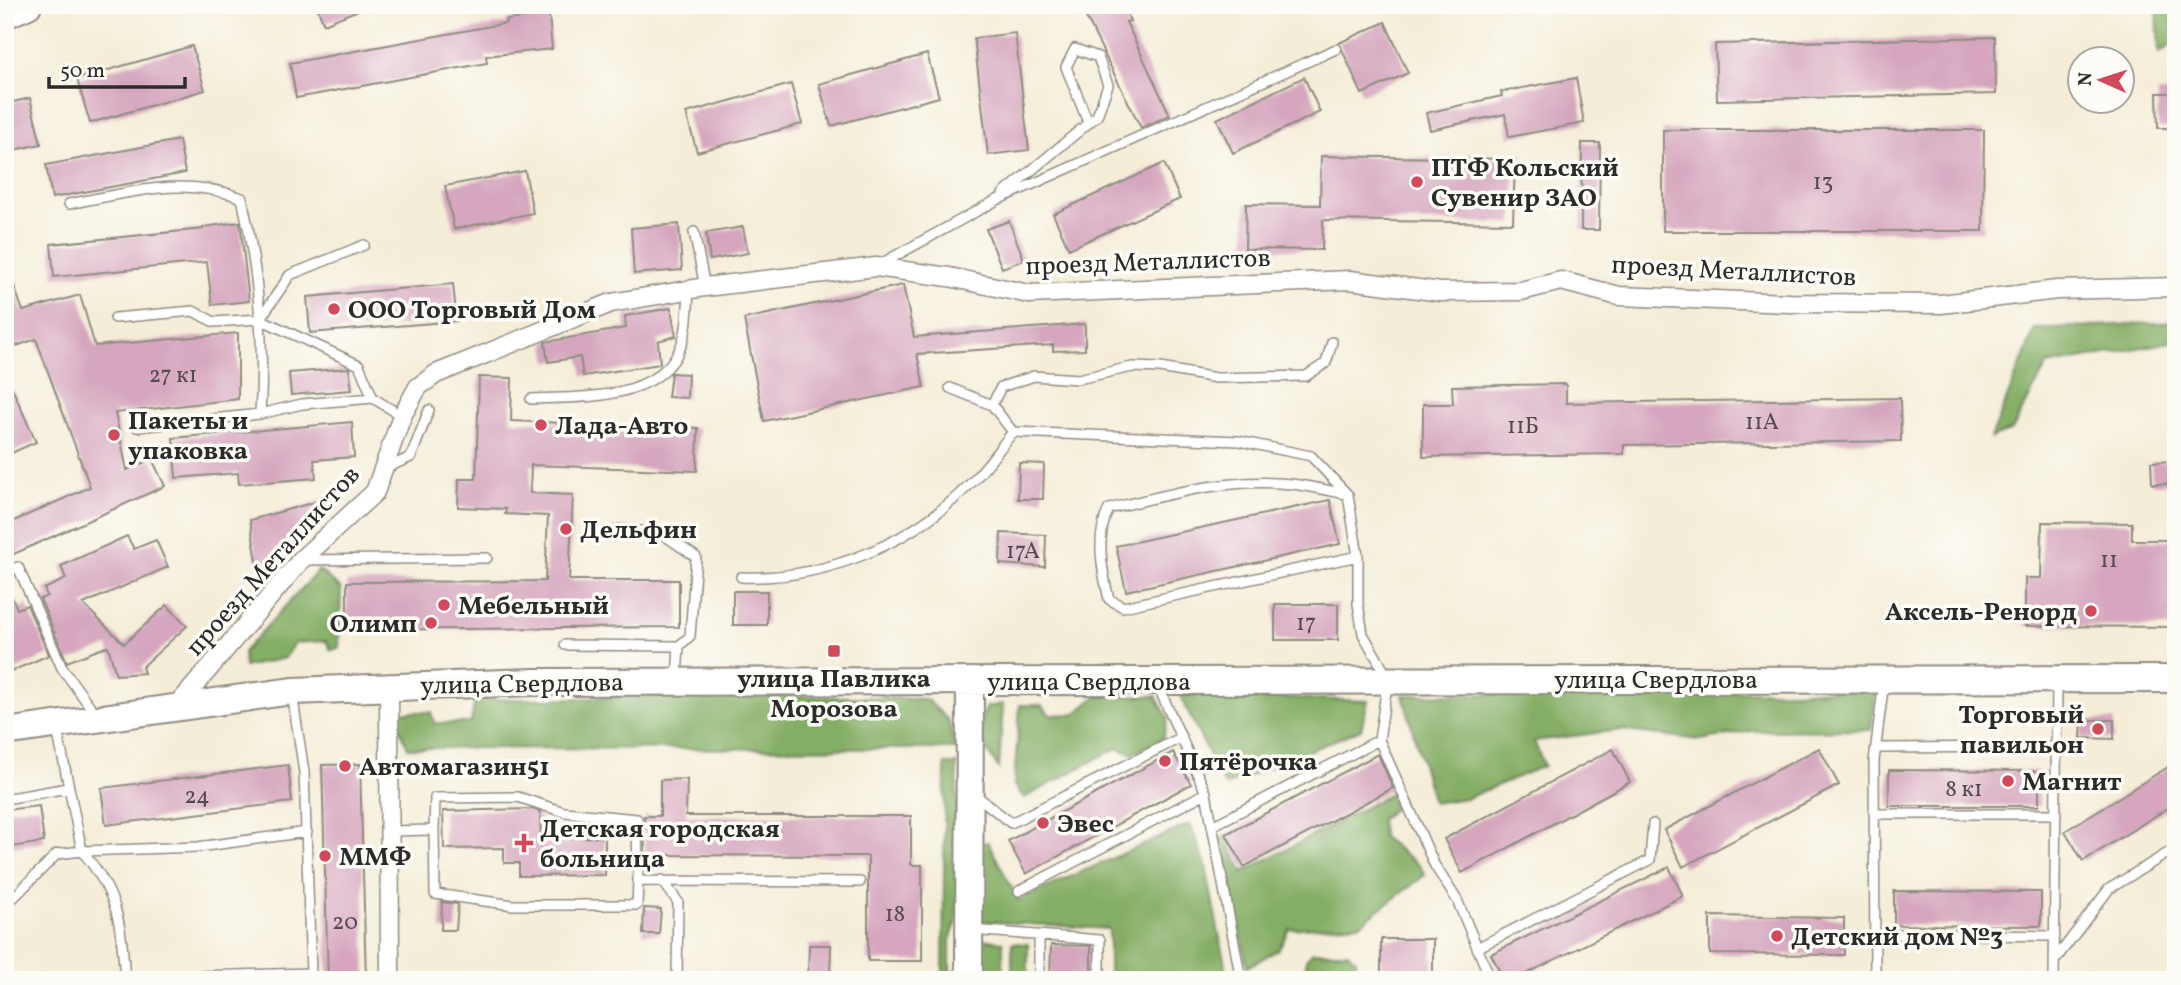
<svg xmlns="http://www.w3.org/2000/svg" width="2181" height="985" font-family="Vollkorn,serif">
<rect width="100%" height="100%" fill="#fdfcf7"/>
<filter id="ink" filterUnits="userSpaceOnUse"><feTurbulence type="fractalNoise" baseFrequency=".0143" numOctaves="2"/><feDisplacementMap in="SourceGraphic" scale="14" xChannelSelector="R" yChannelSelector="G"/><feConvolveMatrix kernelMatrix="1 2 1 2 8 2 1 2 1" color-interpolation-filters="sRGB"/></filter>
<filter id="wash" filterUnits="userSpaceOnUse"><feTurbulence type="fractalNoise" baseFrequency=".00686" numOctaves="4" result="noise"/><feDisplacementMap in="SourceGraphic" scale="28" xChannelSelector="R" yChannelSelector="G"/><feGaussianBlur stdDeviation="1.57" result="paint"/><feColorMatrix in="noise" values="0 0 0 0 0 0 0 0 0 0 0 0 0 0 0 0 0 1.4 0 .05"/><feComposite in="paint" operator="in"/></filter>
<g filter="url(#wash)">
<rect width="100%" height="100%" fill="#f4edd8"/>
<path fill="#84ae65" stroke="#586c48" stroke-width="2" d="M2157,5H2176V42L2159,53Z
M2176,322V341L2047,365L2012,430L1991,438L2035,329Z
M319,570L341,589L339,648L331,650L326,641L294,643L285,658L244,667L243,652Z
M1876,690L1871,730L1752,731L1700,740L1620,730L1534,741L1544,766L1467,798L1433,803L1403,695Z
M1179,694L1368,701L1361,729L1225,786Z
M754,695L926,699L948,720L956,749L408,748L395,718L397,712H431L434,723H471L475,700Z
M1097,696H1156L1168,718L1163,738L1133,754L1116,748L1024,798L1014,785L1020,705H1042L1050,715L1075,714Z
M1003,704L999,768C986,751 973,729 987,707Z
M945,764H957V921L950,940V980H943Z
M1396,791L1401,803L1381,819L1382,837L1419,865L1425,875L1360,924L1289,929L1279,949L1247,967L1220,838L1225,836L1243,872Z
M1190,824L1205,862L1228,980H1109V929L981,921V843L988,842L1018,900Z
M981,939L1003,942V980H981Z
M1012,943L1028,944V980H1012Z
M1312,952H1348L1356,959V966H1306V959Z"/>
<g id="blocks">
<path fill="#d5a6be" d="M316,5H368V6L324,24Z
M1080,5H1123L1130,21L1126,22L1170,115L1141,128Z
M549,15L552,49L486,56L487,63L296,98L290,63L507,23L506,20Z
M1385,22L1408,73L1362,94L1339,43Z
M1015,33L1029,150L988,155L974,38Z
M1995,37L1996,94L1717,100L1715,44Z
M192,46L205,90L90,123L77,79Z
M927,54L939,97L831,126L819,84Z
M1304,77L1320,112L1233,153L1217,119Z
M1576,78L1584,123L1509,137L1505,114L1430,130L1426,113L1502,96L1501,92Z
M791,84L802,124L697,152L686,113Z
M2157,93H2176V128H2158Z
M30,98L41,144L5,152V104Z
M1663,130H1984L1983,231H1663Z
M179,140L185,173L52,198L46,165Z
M1582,143H1600L1599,230H1581Z
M1321,156L1515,159L1513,223L1323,220L1322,250L1245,249L1246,204L1320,205Z
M1164,163L1180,199L1069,249L1053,214Z
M525,171L533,213L454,229L445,186Z
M1009,221L1024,260L1002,268L986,229Z
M240,222L249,301L212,305L207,262L54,277L51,244L203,229V227Z
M679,224L682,270L634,274L631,228Z
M743,227L748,253L710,260L706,233Z
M7,266L23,311L80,295L95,346L238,333V399L115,413L127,470L152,459L165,486L5,558V525L90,487L36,339L5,350Z
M453,284L457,321L310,333L307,297Z
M903,285L914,337L1085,324V350L1053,351V345L917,354L924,387L764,421L744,319Z
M671,308L676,336L658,341L660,364L583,376L580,357L548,362L545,342L626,328L625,316Z
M349,368L352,390L291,395L289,373Z
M5,372L36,442L5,456Z
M671,373L688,374L687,398L668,397Z
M479,377L512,378L511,421L698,428L697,471L531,465L530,493L573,495L569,580H679V627L347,630V582L545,581L548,516L505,514L506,509L458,507L459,479H476Z
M1566,384V403L1900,398L1901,441L1624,445V454L1423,457V404H1453L1452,386Z
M352,422L354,457L314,460L316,478L239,484L238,473L176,478L173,438Z
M2176,461V484H2152L2151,462Z
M1019,463L1044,464L1043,499H1018Z
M334,497L259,573L250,520Z
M1330,500L1340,544L1126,591L1116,546Z
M2042,522L2132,523V540H2176V627L2025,626V578H2041Z
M1001,533L1046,535L1045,567L1000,564Z
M127,536L134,549L156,540L168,567L83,604L124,644L167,605L187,626L142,667L144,673L116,675L108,646L67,662L40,599L47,596L44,589L66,579L61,566Z
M5,581L17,609L27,605L49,655L5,674Z
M733,591H767V625H733Z
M1275,604H1338V640H1275Z
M2082,720H2114V739L2081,738Z
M1819,748L1839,785L1683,867L1664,830Z
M1613,749L1630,782L1462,873L1444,839Z
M1173,752L1191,784L1026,874L1008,841Z
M1378,754L1393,788L1244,867L1226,834Z
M2176,762V803L2083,861L2065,831Z
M360,764L366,980H328L322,765Z
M288,765L292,802L106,825L101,788Z
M1889,770L2039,771V806H1889Z
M687,779L686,816H911V865H922V961H868V856L645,855L644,816H660V780Z
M39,806L44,842L5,848V810Z
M533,809L540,812L541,838L605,837V875L519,876V863H504V848L444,849L443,811Z
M1669,867L1683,896L1514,980H1504L1491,954Z
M1894,891L2041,892V926L1894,925Z
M442,902L458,904L456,930H441Z
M644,908L661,909L659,934H643Z
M1710,916L1844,918V955L1710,954Z
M1381,939H1433V980H1381Z
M809,945H831L830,978L808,977Z
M1051,945L1091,946V980H1050Z"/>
</g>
</g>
<g filter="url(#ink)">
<use href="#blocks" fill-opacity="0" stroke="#908c82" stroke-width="2"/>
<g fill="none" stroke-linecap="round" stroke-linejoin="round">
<g stroke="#908c82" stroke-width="12">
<path id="lane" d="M1003,194L1097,116L1108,85L1098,57L1075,49L1066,67L1088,122
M69,204C128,193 183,175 242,198C258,269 265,342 260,414
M694,232L705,287
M877,266L997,200L1336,49
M115,318L193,311L214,322L260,319L359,365L373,398
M260,319L290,275L364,245
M950,388L992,405L1013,432
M531,399C584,397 671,402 685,333C688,320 688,304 689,290
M992,405L1001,387L1034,376L1078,379L1132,367L1160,368L1216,378L1306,376L1326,363L1332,342
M137,427L260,414L302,404L373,398L402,416
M386,468L411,457L429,410
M1346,494C1329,491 1310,486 1292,484C1230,477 1169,494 1109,509C1095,535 1102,571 1109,599L1123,607L1358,556
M619,529L661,533L696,557L690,636L679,646L677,679
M303,560L487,558
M5,572L18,567L62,668L97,716
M741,577C824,580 909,545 968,486C985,470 998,450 1013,432L1239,441L1311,456L1348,495L1358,556V604L1363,634L1388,678L1379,740L1435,866L1457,900L1491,980
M565,645L679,646
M1876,748L2057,747
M973,793L1011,823L1182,737
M1206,793L1241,980
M5,799L68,788
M1874,814H2056
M1212,826L1379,740
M434,830L435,798L518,797L564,812L637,819L638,881L860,882
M390,831L434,830L435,894L513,905H637L638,881
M82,851L198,847L307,832
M82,851C119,895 121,923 125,980
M662,880L678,902L677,980
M1019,891L1206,793L1158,686
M5,906L57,854L82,851L57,729
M971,930L1100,940V980
M1875,934L2055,936
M1039,937V980
M1477,948L1650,860L1653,824
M2055,960L2109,889L2176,848
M125,978L311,973L304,772L292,693
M1875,980L1874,761L1884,681
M2054,980L2057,681"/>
</g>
<g stroke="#908c82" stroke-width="21">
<path id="street" d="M389,685L390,980
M178,705L301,560L375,492L402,416L418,387L436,374L611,303L705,287L876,267L949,277L1029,294L1350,280L1441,292L1521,291L1561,281L1619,296L1790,303L1941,304L2057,290L2176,287"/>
</g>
<g stroke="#908c82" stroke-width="30">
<path id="secondary" d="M5,15L28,5
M5,732L292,691L534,682L2176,679
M969,980L970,681"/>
</g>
<use href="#lane" stroke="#fff" stroke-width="9"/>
<use href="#street" stroke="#fff" stroke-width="18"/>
<use href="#secondary" stroke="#fff" stroke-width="26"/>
</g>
</g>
<g fill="#d1495b" stroke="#fdfcf7" stroke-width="2.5">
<circle cx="1417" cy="182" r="7"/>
<circle cx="334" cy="309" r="7"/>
<circle cx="541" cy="425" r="7"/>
<circle cx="114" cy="435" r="7"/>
<circle cx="566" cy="529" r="7"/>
<circle cx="444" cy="605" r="7"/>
<circle cx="2091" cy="611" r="7"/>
<circle cx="431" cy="623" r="7"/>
<rect x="827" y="644" width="14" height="14" rx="3.5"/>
<circle cx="2098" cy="729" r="7"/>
<circle cx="1165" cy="761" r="7"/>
<circle cx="345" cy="766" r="7"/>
<circle cx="2008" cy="781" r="7"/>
<circle cx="1043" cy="823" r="7"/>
<path d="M520.5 832.5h7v7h7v7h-7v7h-7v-7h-7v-7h7z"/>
<circle cx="325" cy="856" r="7"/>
<circle cx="1777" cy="936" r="7"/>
</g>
<g text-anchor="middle" stroke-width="7" stroke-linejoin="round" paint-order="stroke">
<g font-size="23" fill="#564a50">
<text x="1823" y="189">13</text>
<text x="173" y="382">27 к1</text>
<text x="1762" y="429">11А</text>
<text x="1523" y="433">11Б</text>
<text x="1023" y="558">17А</text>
<text x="2109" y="567">11</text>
<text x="1306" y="630">17</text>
<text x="1964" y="796">8 к1</text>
<text x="197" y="803">24</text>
<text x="895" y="921">18</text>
<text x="345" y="929">20</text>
</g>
<g font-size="26" font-weight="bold" fill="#2b2b2b" stroke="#fdfcf7" text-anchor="start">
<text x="1431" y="176">ПТФ Кольский<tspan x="1431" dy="30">Сувенир ЗАО</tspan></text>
<text x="348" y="318">ООО Торговый Дом</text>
<text x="128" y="429">Пакеты и<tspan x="128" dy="30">упаковка</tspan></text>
<text x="555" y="434">Лада-Авто</text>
<text x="580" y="538">Дельфин</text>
<text x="458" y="614">Мебельный</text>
<text x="2077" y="620" text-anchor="end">Аксель-Ренорд</text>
<text x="417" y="632" text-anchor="end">Олимп</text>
<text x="834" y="687" text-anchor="middle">улица Павлика<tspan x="834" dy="30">Морозова</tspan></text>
<text x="2084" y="723" text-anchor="end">Торговый<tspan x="2084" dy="30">павильон</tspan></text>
<text x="1179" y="770">Пятёрочка</text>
<text x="359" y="775">Автомагазин51</text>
<text x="2022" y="790">Магнит</text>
<text x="1057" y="832">Эвес</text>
<text x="540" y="837">Детская городская<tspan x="540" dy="30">больница</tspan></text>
<text x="339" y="865">ММФ</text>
<text x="1791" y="945">Детский дом №3</text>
</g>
<g font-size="26" fill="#2b2b2b" stroke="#fdfcf7">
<text transform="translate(1148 261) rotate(-2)" y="9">проезд Металлистов</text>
<text transform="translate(1734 270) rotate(3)" y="9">проезд Металлистов</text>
<text transform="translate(272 560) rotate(-48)" y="9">проезд Металлистов</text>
<text x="1656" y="688">улица Свердлова</text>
<text x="1089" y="690">улица Свердлова</text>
<text transform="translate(522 683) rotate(-1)" y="9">улица Свердлова</text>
</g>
</g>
<rect width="2181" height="985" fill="none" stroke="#fdfcf7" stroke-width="28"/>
<g transform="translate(2101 80) rotate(273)"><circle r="33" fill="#fdfcf7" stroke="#a9a8a5" stroke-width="2"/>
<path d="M0-5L12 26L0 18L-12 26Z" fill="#d1495b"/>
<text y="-10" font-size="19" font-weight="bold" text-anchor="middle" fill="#2b2b2b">N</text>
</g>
<path d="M49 77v10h136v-10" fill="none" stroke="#2b2b2b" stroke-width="3.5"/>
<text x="60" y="77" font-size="21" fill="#2b2b2b" stroke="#fdfcf7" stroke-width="5" paint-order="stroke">50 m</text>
</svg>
